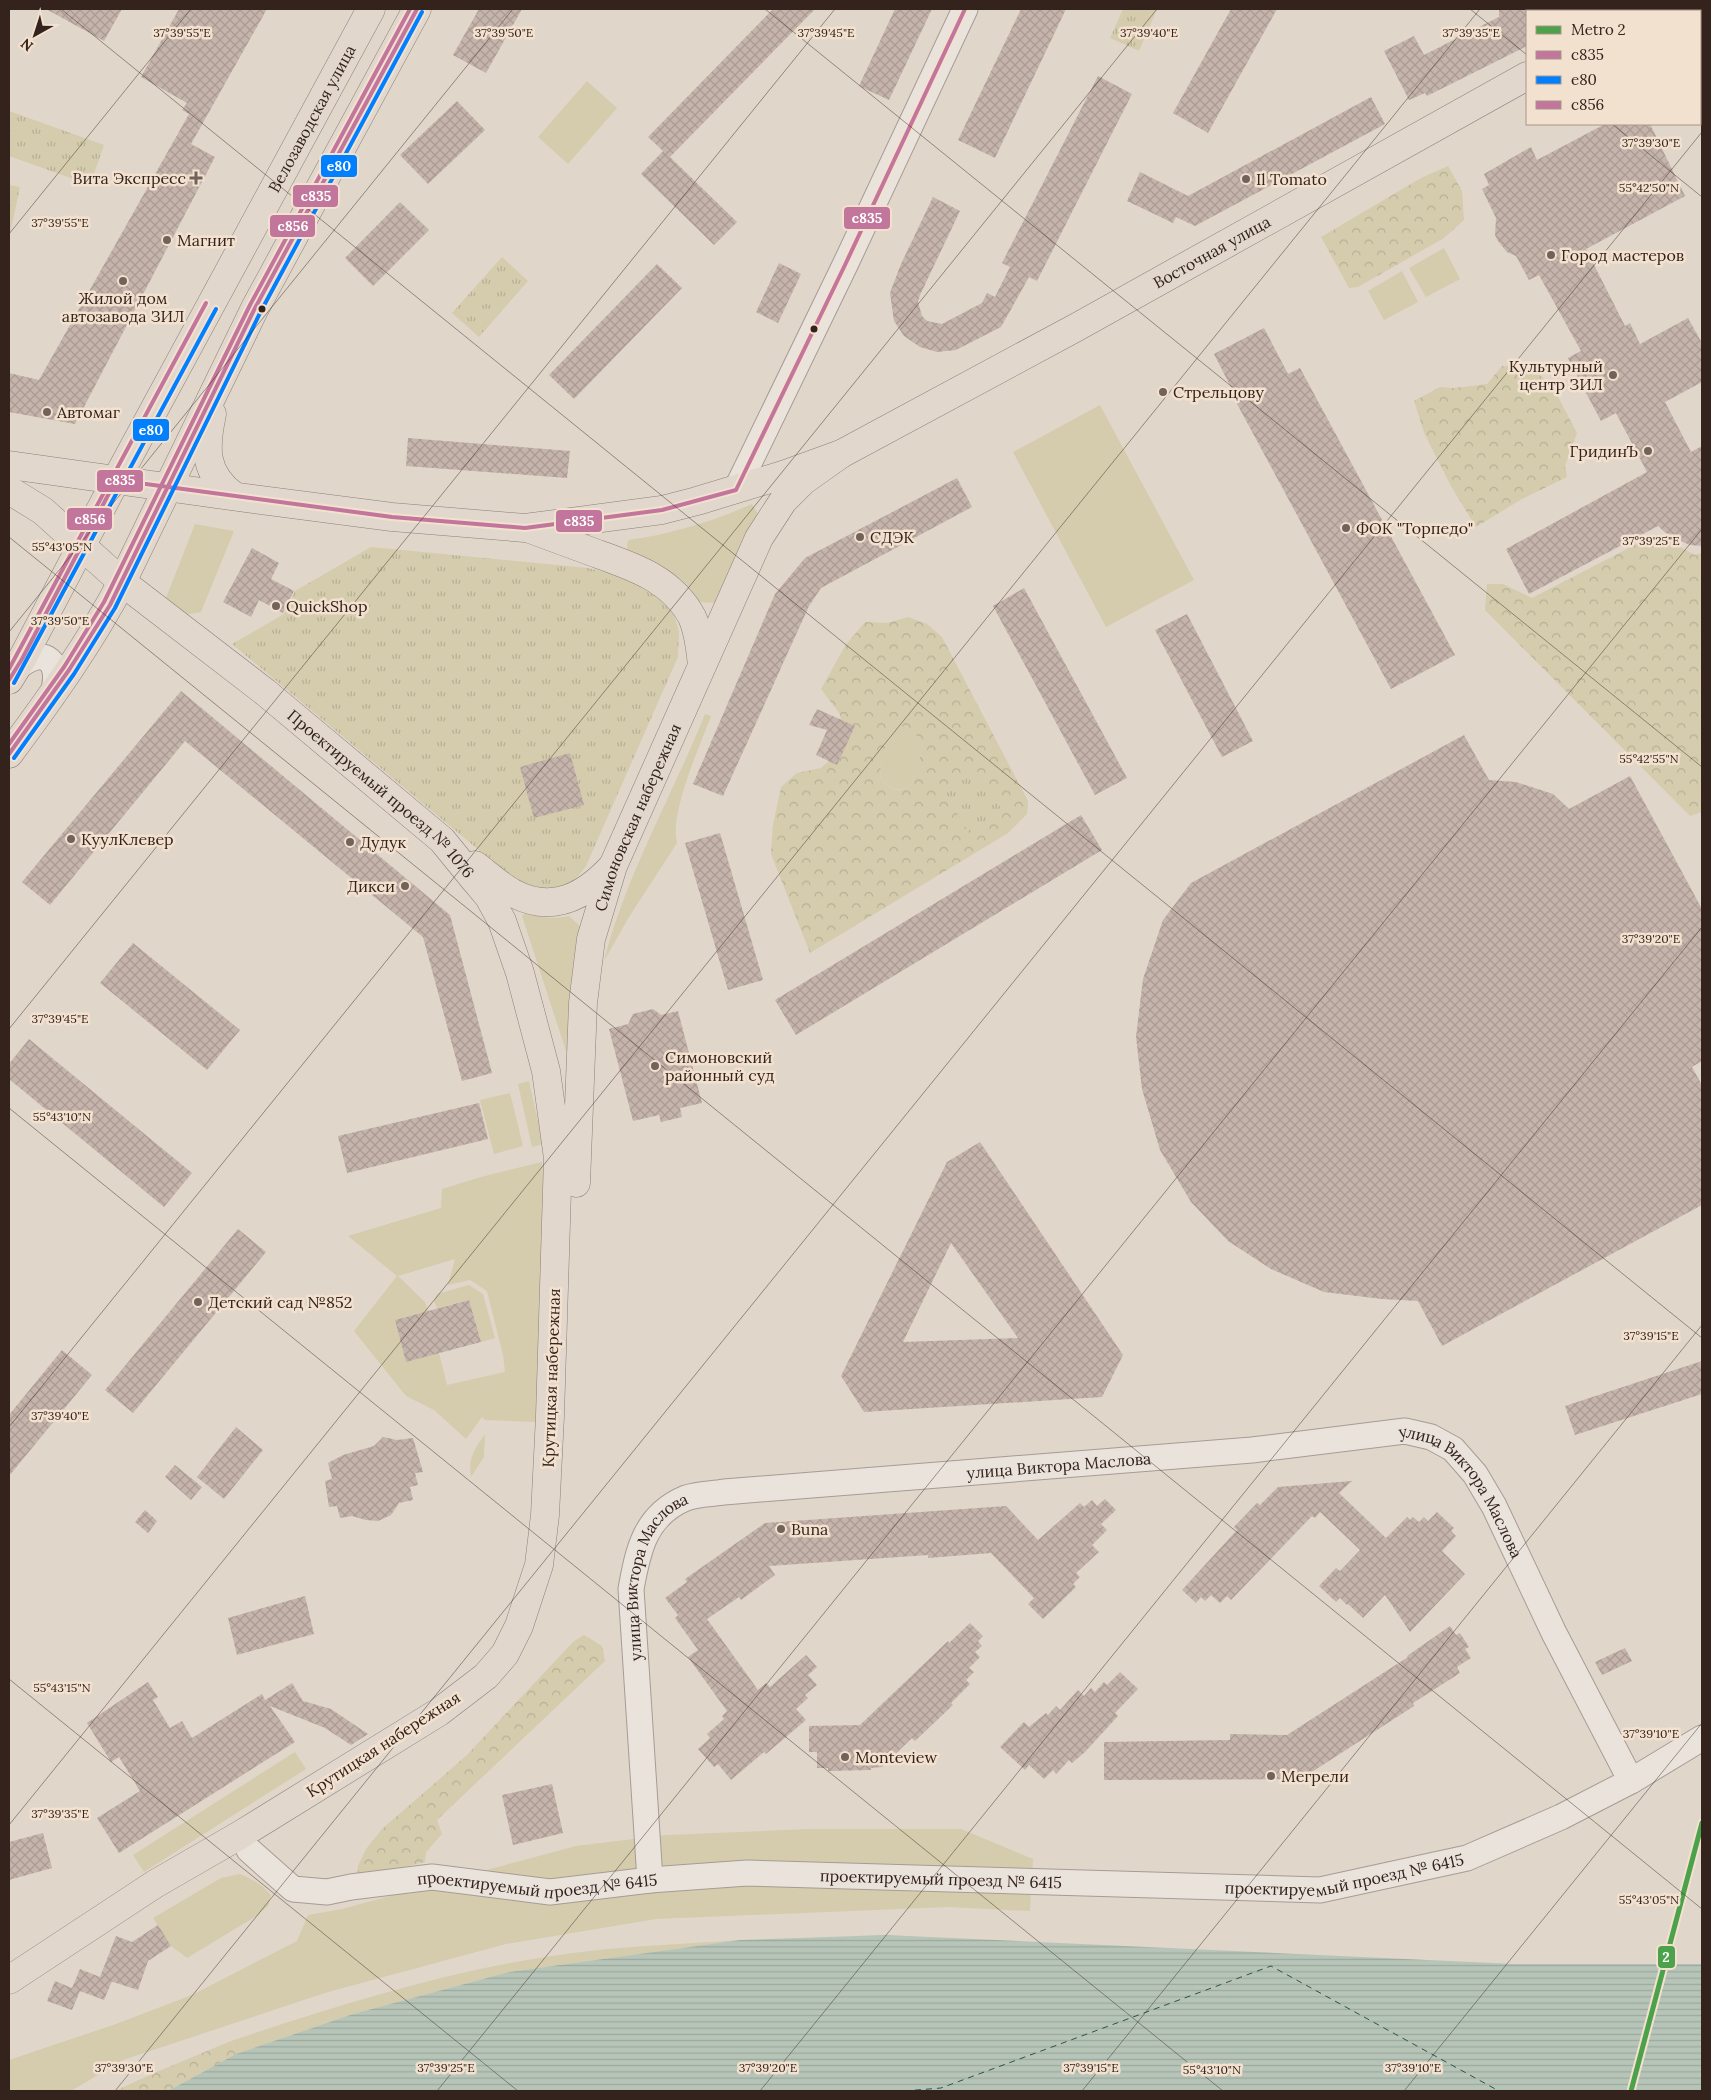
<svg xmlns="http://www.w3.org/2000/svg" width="1711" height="2100" font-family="Lora,serif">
<defs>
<pattern id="forest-crowns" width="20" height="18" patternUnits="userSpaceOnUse" patternTransform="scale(1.25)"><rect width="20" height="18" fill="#d4ccad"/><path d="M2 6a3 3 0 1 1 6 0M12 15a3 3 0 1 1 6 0" fill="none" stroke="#b7af94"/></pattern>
<pattern id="park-tufts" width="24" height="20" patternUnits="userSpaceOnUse" patternTransform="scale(1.25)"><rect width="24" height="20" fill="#d4ccad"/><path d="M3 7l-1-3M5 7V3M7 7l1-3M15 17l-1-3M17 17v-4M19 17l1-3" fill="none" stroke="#b7af94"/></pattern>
<pattern id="water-rules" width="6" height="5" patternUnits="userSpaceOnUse" patternTransform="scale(1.25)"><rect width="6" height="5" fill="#b6c5b8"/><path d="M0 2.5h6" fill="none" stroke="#9da99e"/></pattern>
<pattern id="building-cross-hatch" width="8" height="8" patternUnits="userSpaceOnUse" patternTransform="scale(1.25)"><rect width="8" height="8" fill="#c5b4ab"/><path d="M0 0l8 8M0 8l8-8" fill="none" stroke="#aa9a93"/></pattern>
</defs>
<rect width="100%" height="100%" fill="#e1d6ca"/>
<path fill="#d4ccad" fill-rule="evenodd" d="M587,81L617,108L568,164L538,137Z
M1444,248L1460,279L1426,297L1409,268Z
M1402,271L1418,302L1384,320L1368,291Z
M1100,405L1194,580L1106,627L1013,452Z
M752,504L758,514L744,536L717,603L699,602C686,573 654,564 626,555L628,540C672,534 711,522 752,504Z
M195,524L234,531L201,612L185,615L166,598Z
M705,714L711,716C700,746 669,813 677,843L629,917L604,961C626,875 672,796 705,714Z
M905,726L913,729L923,744C920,755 918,771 913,782C906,795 887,789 881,778C878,771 886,738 891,733C895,728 899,727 905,726Z
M527,911C542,919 553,919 569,916L583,929L575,1050L566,1051L522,916Z
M529,1081L543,1144L532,1147L518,1084Z
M510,1093L523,1146L494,1154L480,1100Z
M542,1162L544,1188L537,1422L485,1420L482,1417L466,1439L434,1410L406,1396L354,1331L397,1276L348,1236L441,1208L442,1189L481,1177ZM455,1259L448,1285L470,1280L487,1291L503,1355L505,1372L447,1385L439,1353L406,1362L395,1320L428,1311L425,1302L398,1276Z
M469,1285L483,1294L495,1338L481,1342L469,1300L437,1308L434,1301L437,1294Z
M485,1434L484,1457L471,1477C468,1458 474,1450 485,1434Z
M295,1752L306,1769L144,1872L133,1855Z
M809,1829H961L1033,1859L1030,1911L947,1907L656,1919L506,1944L328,1992L123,2060L71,2091H9V2060L116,2024L192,1995L297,1941L308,1915L342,1909L576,1846L666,1835Z
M240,1874C252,1879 262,1884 271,1895L268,1906L258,1915L187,1958L171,1946L153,1918L221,1878Z
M740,1940L509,1972L353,2014L236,2054L231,2041C342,2004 456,1968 573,1953C628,1946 685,1944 740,1940Z"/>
<path fill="url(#forest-crowns)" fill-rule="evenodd" d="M1448,166L1462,191L1464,220L1444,238L1358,287L1349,288L1321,237L1421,178Z
M1502,366L1535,369L1556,393L1577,433L1565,466L1567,477L1522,499L1476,527L1452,488L1425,435L1414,401L1440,387L1454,388L1487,384Z
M1656,534L1695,555L1702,553V812L1690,816L1485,610L1487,584H1503L1532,598Z
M908,617L927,624L942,637L1028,801L1027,814L1008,833L810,953L771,854L773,825L781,787L797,773L821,768L835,755L845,740L840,714L821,689L845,646L865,622L887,623ZM905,726L912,729L923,744C920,755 918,771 913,782C906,795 887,790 881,778C878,771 886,738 891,733C895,728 899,727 905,726Z
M584,1635L602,1646L605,1661L437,1820L442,1834L426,1852L425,1862L357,1878L358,1866L366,1849L382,1829L466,1756L573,1642Z
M231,2041L236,2054L168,2091H115L154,2073Z"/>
<path fill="url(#park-tufts)" d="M1123,9H1157L1139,51L1110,38Z
M9,111L104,145L90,185L9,156Z
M9,185L20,187L10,234H9Z
M502,257L528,281L479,337L452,313Z
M371,547L588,568L638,580L673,610L679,632L678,657L586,866C568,892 558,889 529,892L232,644L284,614L295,591Z
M977,771L1004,813L970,834L943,791Z"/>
<path fill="url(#water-rules)" d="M886,1935L1514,1964H1702V2091H168L236,2054L353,2014L509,1972L740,1940Z"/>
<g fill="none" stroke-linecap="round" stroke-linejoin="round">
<path stroke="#2d5349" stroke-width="1" stroke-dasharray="6 5" stroke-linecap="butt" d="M904,2091L941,2088L1271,1966L1499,2091"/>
</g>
<path fill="url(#building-cross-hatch)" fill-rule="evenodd" d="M46,9H122L104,41Z
M179,9H267L191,144L215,157L75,424L9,412V373L39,380L189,114L182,110L187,103L141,77Z
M479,9H522L486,73L453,55Z
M773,9H815L670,157L737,222L714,245L641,174L663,151L648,137Z
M895,9H932L889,100L859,86Z
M1021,9H1066L995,158L958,140Z
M1231,9H1277L1208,133L1173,113Z
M1499,9H1527V46L1427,96L1425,93L1409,100L1384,51L1414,36L1424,55L1499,17Z
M1098,76L1132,94L1037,281L1029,277L1001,327L956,350L937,352L920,347L904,336L894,321L890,293L901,264L933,197L960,211L920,295L918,302L922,316L927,321L942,324L982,303L987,293L995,297L1010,267L1002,263Z
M1371,97L1385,124L1195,226L1176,217L1173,223L1127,201L1140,172L1188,196Z
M457,101L485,130L428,184L400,155Z
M1605,124H1650L1685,196L1586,249L1625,326L1630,323L1640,344L1688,318L1702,343V382L1665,402L1691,452L1702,446V546L1690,545L1669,536L1658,526L1529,594L1506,549L1647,472L1616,413L1601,421L1585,391L1568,358L1581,351L1539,275L1529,280L1516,256L1507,252L1498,241L1495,235L1496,218L1482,189L1489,185L1484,174L1531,147L1537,160Z
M400,202L429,230L373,286L345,258Z
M779,263L801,274L778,323L756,312Z
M657,264L682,288L574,399L549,375Z
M1264,328L1288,374L1300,368L1455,655L1391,689L1236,402L1238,401L1214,354Z
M408,438L570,451L567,478L406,466Z
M957,478L972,507L821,588L809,606L723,796L693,784L775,594L805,558Z
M252,548L279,563L271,579L294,591L283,613L259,600L251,617L223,602Z
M1024,588L1127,778L1095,795L993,606Z
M1187,614L1253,741L1222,757L1155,630Z
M181,691L450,915L492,1073L462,1081L423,937L185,741L50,905L22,882Z
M817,709L855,726L837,765L816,755L827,730L809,725Z
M1464,735L1489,780L1516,782L1553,794L1569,809L1630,776L1702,909V1061L1692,1067L1702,1085V1205L1442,1346L1418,1301L1382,1299L1324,1292L1271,1269L1228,1241L1191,1202L1160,1150L1142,1089L1136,1037L1143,979L1163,920L1191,883Z
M570,753L584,805L534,818L520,767Z
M1081,815L1102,850L796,1035L775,1000Z
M720,833L763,980L728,990L685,843Z
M133,943L240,1030L207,1070L100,983Z
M653,1009L661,1015L678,1011L702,1103L680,1108L682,1117L661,1122L659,1115L633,1121L609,1029L628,1024L633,1014Z
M29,1039L192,1173L164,1207L9,1079V1064Z
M479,1103L488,1139L347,1173L338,1136Z
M980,1142L1123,1355L1102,1397L864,1412L841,1376L947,1162ZM951,1243L1018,1338L903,1342Z
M238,1229L266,1252L133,1413L105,1390Z
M469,1300L481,1342L406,1362L395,1320Z
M62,1350L92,1375L9,1476V1415Z
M1702,1361V1394L1575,1435L1565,1406Z
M236,1427L263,1450L224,1499L197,1477Z
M383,1437L397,1440L413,1438L423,1472L415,1473L418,1485L410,1487L413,1500L399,1503L391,1515L378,1521L366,1520L352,1516L340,1518L337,1506L329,1507L325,1481L332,1479L328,1463L343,1455L374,1446Z
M175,1465L202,1487L191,1500L165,1477Z
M1352,1481L1339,1493L1386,1538L1407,1517L1410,1520L1413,1517L1419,1522L1424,1517L1428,1521L1437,1512L1454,1528L1451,1531L1456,1536L1442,1551L1465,1574L1410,1632L1385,1595L1363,1618L1348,1604L1347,1605L1340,1598L1336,1602L1319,1586L1336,1568L1340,1571L1360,1550L1320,1512L1315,1518L1312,1516L1231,1600L1227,1596L1220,1603L1211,1595L1205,1601L1201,1597L1196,1603L1182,1590L1237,1530L1234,1527L1257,1503L1260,1505L1278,1487Z
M1105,1499L1116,1510L1101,1524L1107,1530L1092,1545L1099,1552L1076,1573L1080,1577L1073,1584L1076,1587L1043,1619L1028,1604L1034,1598L991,1553L928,1558V1555L769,1566L775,1575L741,1600L739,1597L707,1619L758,1690L766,1683L770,1687L806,1655L817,1667L808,1675L817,1685L805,1695L808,1698L796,1709L806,1720L766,1754L764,1752L731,1780L718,1764L714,1767L698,1749L710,1738L707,1734L724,1719L722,1716L727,1711L688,1657L698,1650L675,1618L678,1615L665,1598L687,1582L685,1579L765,1523L1006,1506L1038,1540L1080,1503L1084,1507L1092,1500L1097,1506Z
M145,1510L157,1521L148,1533L135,1522Z
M305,1596L314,1634L237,1655L228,1618Z
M970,1623L983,1636L978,1641L982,1646L975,1652L980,1657L969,1668L974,1672L966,1680L970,1684L951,1703L953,1705L915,1741L912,1738L882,1767L871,1768V1770L828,1771V1768H817V1752H809V1726L860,1725L948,1641L949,1643Z
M1450,1626L1456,1635L1460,1633L1469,1647L1465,1649L1471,1658L1457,1667L1460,1673L1413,1703L1414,1706L1301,1779L1104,1780V1742L1230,1740V1734L1287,1735L1408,1657L1407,1656Z
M1625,1648L1632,1661L1602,1675L1595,1662Z
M1120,1672L1138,1689L1115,1713L1118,1716L1085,1752L1072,1763L1069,1760L1056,1774L1053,1770L1044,1779L1029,1765L1025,1770L1000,1747L1024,1722L1029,1727L1046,1713L1048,1715L1056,1706L1060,1710L1078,1690L1084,1696L1091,1688L1095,1692L1104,1682L1107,1685Z
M148,1682L158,1697L153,1700L170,1728L182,1721L192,1738L262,1694L265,1700L292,1683L303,1701L331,1709L368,1734L351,1745L325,1728L270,1706L295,1742L119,1853L97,1818L140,1791L119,1757L111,1762L87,1723Z
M552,1784L563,1833L513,1845L502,1795Z
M43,1833L52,1868L9,1880V1842Z
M158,1925L171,1946L148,1961L138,1990L110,1981H112L104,2000L80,1991L72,2010L47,2001L55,1981L72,1988L80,1969L100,1977L116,1936L132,1942Z"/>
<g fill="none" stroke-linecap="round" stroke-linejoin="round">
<g stroke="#a69c94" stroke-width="27">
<g id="minor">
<path d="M1579,9L1580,11"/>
<path d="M736,490L845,265L965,9"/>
<path d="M16,669C44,643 64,662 52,696"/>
<path id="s1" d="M249,1850L293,1889L327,1892L351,1887L432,1877L550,1892L650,1880L747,1873L1320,1890L1467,1858L1561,1817L1631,1781L1702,1738"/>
<path id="s2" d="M650,1880L631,1589C638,1550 645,1515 686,1498C697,1494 712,1494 724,1492L1252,1450L1405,1431L1431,1437L1453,1449L1475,1474L1494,1506L1554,1633L1631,1781"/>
</g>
</g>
<g stroke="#8b817a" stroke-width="29">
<g id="major">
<path d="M1637,11L1641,9"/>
<path d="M212,414C205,447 203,473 234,496"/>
<path id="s3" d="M9,465L223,495L392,517L525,528L662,510L697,501L786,474L841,454L1077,327L1527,76"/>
<path id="s4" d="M9,490L43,511L122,582L265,692L442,840L473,878L489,897L502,921L520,973L546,1071L558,1158L550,1416L545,1515L539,1565L519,1626L505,1654L486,1676L439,1712L240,1835L155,1884L9,1980"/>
<path d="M530,529C552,537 573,545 595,553C632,566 672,579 692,617C699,632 700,649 702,665"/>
<path id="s5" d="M9,680L22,659L116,480L371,9"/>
<path d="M9,754C50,699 90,643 122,582L255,308L417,9"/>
<path d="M475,865C487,874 500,886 513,893C552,914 584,897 612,867"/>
<path id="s6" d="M576,1183L583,1003L591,939L613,866L759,538L783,501L803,481L841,454"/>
</g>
</g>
<use href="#minor" stroke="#eae3dc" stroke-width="25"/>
<use href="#major" stroke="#e1d7cd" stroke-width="28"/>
<g stroke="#f3e1cf" stroke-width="8">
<path id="bus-1" d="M9,680L22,659L116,480L392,517L525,528L662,510L736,490L845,265L965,9
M9,754L69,670L110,605L255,308L417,9"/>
</g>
<g stroke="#f3e1cf" stroke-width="8">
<path id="bus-2" d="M14,683L216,309
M14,758L74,674L115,608L261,311L422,12"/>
</g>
<g stroke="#f3e1cf" stroke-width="8">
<path id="bus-3" d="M9,669L206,303
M9,744L64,667L104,602L250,305L410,9"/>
</g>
<use href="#bus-1" stroke="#c2769c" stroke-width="4"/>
<use href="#bus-2" stroke="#007ffe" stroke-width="4"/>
<use href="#bus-3" stroke="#c2769c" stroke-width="4"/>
<g stroke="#f3e1cf" stroke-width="9">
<path id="metro-1" d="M1631,2091L1702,1823"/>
</g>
<use href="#metro-1" stroke="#4ca24a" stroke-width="5"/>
</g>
<path fill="none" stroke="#34231d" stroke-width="1" stroke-opacity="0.45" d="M61,9L1702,1338M765,9L1702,767M1470,9L1527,55M1612,124L1702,197M9,234L191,9M9,537L1702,1909M9,632L513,9M9,1029L835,9M9,1108L1223,2091M9,1427L1157,9M9,1679L518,2091M9,1825L1480,9M115,2091L1702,132M437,2091L1702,529M760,2091L1702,927M1082,2091L1702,1325M1404,2091L1702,1723"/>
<g fill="#71625a" stroke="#f3e1cf" stroke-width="2">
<path d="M193.5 170.5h5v5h5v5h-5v5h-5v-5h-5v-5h5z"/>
<circle cx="1246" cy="179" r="5"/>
<circle cx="167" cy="240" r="5"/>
<circle cx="1551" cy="255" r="5"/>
<circle cx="123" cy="281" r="5"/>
<circle cx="1613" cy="375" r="5"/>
<circle cx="1163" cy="392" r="5"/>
<circle cx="47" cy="412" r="5"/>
<circle cx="1648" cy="451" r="5"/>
<circle cx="1346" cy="528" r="5"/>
<circle cx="860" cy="537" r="5"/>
<circle cx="276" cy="606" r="5"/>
<circle cx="71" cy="839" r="5"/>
<circle cx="350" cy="842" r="5"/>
<circle cx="405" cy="886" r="5"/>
<circle cx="655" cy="1066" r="5"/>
<circle cx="198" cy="1302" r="5"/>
<circle cx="781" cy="1529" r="5"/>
<circle cx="845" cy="1757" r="5"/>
<circle cx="1271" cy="1776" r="5"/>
</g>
<g fill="#34231d" stroke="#f3e1cf" stroke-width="2">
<circle cx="262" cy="309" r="4.5"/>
<circle cx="814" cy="329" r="4.5"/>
</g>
<g text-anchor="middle" stroke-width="5" stroke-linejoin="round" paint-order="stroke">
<g font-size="16" fill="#34231d" stroke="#f3e1cf">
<text dy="6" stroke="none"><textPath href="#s5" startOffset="638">Велозаводская улица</textPath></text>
<text dy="6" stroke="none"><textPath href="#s3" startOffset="1268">Восточная улица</textPath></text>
<text dy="6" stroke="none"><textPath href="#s4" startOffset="481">Проектируемый проезд № 1076</textPath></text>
<text dy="6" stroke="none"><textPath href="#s6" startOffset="375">Симоновская набережная</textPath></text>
<text transform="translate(551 1378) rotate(-88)" y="6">Крутицкая набережная</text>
<text dy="6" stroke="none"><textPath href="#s2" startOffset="778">улица Виктора Маслова</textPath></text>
<text dy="6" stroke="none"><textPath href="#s2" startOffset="1212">улица Виктора Маслова</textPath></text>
<text dy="6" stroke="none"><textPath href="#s2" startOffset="312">улица Виктора Маслова</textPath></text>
<text transform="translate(383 1744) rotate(-33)" y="6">Крутицкая набережная</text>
<text dy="6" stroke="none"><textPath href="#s1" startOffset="1115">проектируемый проезд № 6415</textPath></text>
<text dy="6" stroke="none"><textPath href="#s1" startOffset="305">проектируемый проезд № 6415</textPath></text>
<text dy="6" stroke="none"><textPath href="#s1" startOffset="710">проектируемый проезд № 6415</textPath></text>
</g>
<g font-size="16" fill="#34231d" stroke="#f3e1cf" text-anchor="start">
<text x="186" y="184" text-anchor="end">Вита Экспресс</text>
<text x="1256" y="185">Il Tomato</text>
<text x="177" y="246">Магнит</text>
<text x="1561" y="261">Город мастеров</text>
<text x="123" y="304" text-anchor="middle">Жилой дом<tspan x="123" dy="18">автозавода ЗИЛ</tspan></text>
<text x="1603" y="372" text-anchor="end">Культурный<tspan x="1603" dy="18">центр ЗИЛ</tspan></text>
<text x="1173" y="398">Стрельцову</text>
<text x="57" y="418">Автомаг</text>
<text x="1638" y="457" text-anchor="end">ГридинЪ</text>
<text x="1356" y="534">ФОК "Торпедо"</text>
<text x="870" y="543">СДЭК</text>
<text x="286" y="612">QuickShop</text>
<text x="81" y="845">КуулКлевер</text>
<text x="360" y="848">Дудук</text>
<text x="395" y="892" text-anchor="end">Дикси</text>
<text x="665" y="1063">Симоновский<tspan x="665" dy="18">районный суд</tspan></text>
<text x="208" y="1308">Детский сад №852</text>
<text x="791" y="1535">Buna</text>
<text x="855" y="1763">Monteview</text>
<text x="1281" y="1782">Мегрели</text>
</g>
</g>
<g font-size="12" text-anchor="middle" fill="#34231d" stroke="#f3e1cf" stroke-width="5" stroke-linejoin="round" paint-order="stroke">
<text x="182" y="37">37°39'55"E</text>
<text x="504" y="37">37°39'50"E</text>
<text x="826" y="37">37°39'45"E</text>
<text x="1149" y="37">37°39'40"E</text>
<text x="1471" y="37">37°39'35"E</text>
<text x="1651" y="147">37°39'30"E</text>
<text x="1649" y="192">55°42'50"N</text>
<text x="60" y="227">37°39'55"E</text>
<text x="1651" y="545">37°39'25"E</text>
<text x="62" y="551">55°43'05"N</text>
<text x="60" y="625">37°39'50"E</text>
<text x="1649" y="763">55°42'55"N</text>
<text x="1651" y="943">37°39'20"E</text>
<text x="60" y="1023">37°39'45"E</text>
<text x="62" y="1121">55°43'10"N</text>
<text x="1651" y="1340">37°39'15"E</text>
<text x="60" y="1420">37°39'40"E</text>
<text x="62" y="1692">55°43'15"N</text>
<text x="1651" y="1738">37°39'10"E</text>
<text x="60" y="1818">37°39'35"E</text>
<text x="1649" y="1904">55°43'05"N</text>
<text x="124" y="2072">37°39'30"E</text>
<text x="446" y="2072">37°39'25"E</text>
<text x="768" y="2072">37°39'20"E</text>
<text x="1091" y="2072">37°39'15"E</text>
<text x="1413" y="2072">37°39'10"E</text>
<text x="1212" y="2074">55°43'10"N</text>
</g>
<g stroke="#f3e1cf" stroke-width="2">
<rect x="320" y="154" width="38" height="24" rx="5" fill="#007ffe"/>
<rect x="292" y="184" width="47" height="24" rx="5" fill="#c2769c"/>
<rect x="843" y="206" width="48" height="24" rx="5" fill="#c2769c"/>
<rect x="269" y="214" width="47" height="24" rx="5" fill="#c2769c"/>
<rect x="132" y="418" width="38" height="24" rx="5" fill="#007ffe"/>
<rect x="96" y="469" width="48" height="24" rx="5" fill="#c2769c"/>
<rect x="66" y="507" width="47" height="24" rx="5" fill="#c2769c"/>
<rect x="555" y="509" width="48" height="24" rx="5" fill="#c2769c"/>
<rect x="1657" y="1945" width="19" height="24" rx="5" fill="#4ca24a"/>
</g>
<g font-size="14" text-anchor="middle" font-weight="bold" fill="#fff">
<text x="339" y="171">е80</text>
<text x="316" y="201">с835</text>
<text x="867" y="223">с835</text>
<text x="293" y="231">с856</text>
<text x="151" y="435">е80</text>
<text x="120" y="485">с835</text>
<text x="90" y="524">с856</text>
<text x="579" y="526">с835</text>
<text x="1666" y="1962">2</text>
</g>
<rect width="1711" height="2100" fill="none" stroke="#34231d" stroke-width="20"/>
<rect x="1526" y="10" width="175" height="115" fill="#f3e1cf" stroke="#a79588"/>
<rect x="1536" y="26" width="25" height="8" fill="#4ca24a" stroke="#a79588"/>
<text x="1571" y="35" font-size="15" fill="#34231d">Metro 2</text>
<rect x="1536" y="51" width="25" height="8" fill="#c2769c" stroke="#a79588"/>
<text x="1571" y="60" font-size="15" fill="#34231d">с835</text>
<rect x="1536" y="76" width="25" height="8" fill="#007ffe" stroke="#a79588"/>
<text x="1571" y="85" font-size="15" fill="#34231d">е80</text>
<rect x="1536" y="101" width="25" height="8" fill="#c2769c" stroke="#a79588"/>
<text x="1571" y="110" font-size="15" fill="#34231d">с856</text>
<g transform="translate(35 35) rotate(219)" stroke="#f3e1cf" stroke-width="4" paint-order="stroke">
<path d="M0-4L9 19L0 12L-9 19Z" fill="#34231d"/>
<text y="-8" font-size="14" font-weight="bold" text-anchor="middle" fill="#34231d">N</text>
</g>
</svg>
